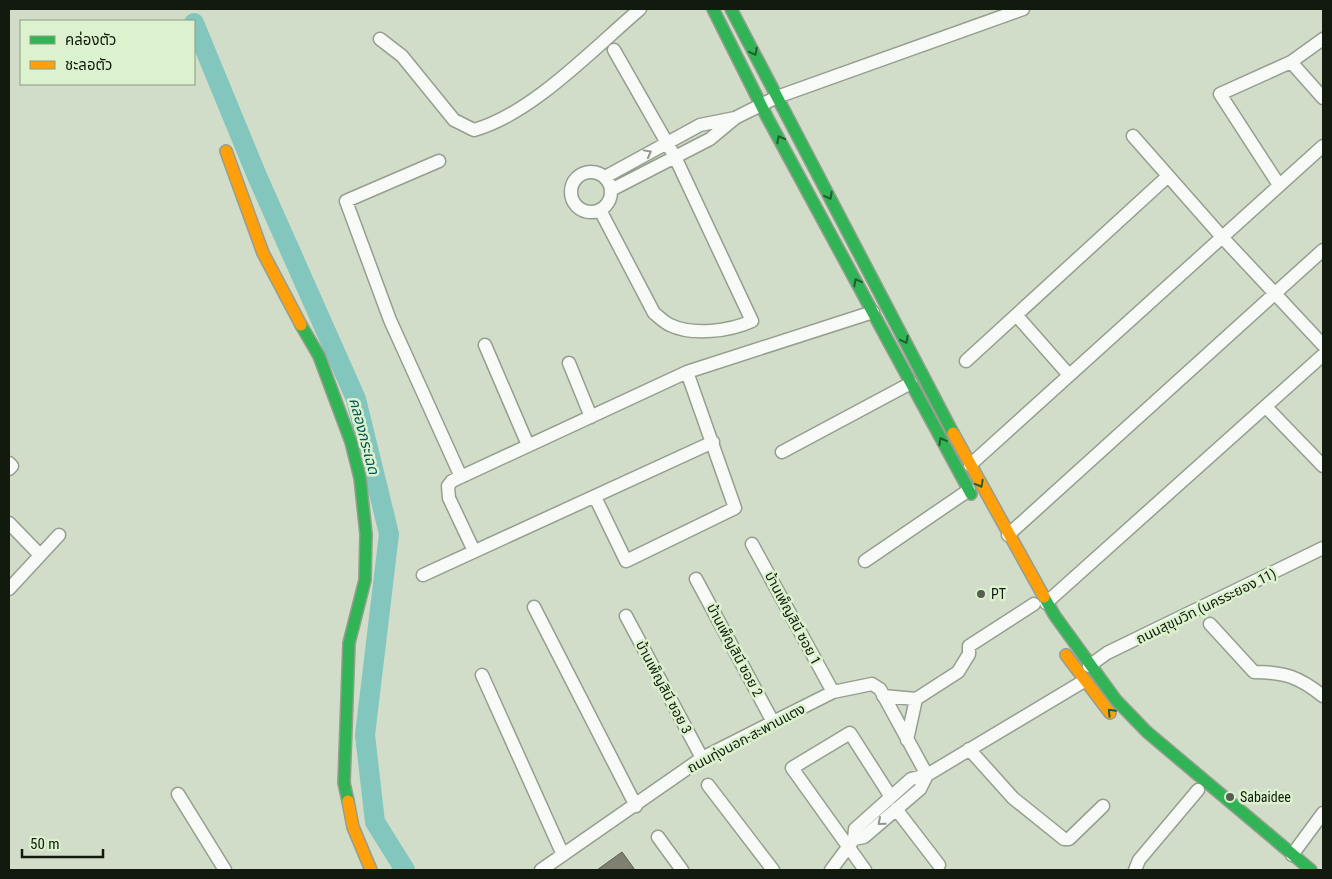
<svg xmlns="http://www.w3.org/2000/svg" width="1332" height="879" font-family="'Roboto Condensed','Noto Sans Thai',sans-serif">
<rect width="100%" height="100%" fill="#d1ddc9"/>
<g fill="none" stroke-linecap="round" stroke-linejoin="round">
<path stroke="#82c6be" stroke-width="20" d="M194,23L257,176L356,399L389,534L365,735L375,822L405,870"/>
</g>
<path fill="#7e8071" stroke="#585a4f" d="M622,852L635,870H597Z"/>
<g fill="none" stroke-linecap="round" stroke-linejoin="round">
<g stroke="#959e8f" stroke-width="15">
<path id="street" d="M380,39L402,56L454,120L474,130C532,114 594,48 640,9
M1291,62L1323,98
M1133,136L1222,237L1323,345
M439,161L346,201L390,320L461,477
M571 192a20 20 0 1 1 40 0a20 20 0 1 1-40 0Z
M605,177L700,125L735,118L777,97L1023,9
M1279,185L1220,94L1291,62L1323,39
M611,190L710,139L734,119
M600,210L654,313C659,317 665,323 670,325C693,336 730,331 752,321L675,157L614,50
M1017,316L1069,375
M485,345L528,445
M966,361L1167,177
M569,363L591,417
M1266,407L1323,466
M782,452L911,383
M9,463L12,466L9,469
M970,465L1323,146
M595,497L626,561L735,508L687,372
M9,523L40,555
M1008,535L1323,250
M752,544L833,692
M474,551L449,498L448,486L452,481L687,372L873,312
M865,561L969,490
M423,575L713,442
M696,579L773,722
M9,589L59,535
M1046,603L1323,355
M534,607L636,806
M626,616L702,758
M1210,624L1254,672C1285,672 1299,677 1323,696
M1089,666L1107,653L1323,548
M482,675L563,855
M883,696L916,699L958,672L969,654V646L1034,604
M907,740L916,699
M969,749L1013,798L1064,839H1069L1103,806
M708,785L773,870
M178,794L225,870
M896,809L939,865
M658,837L682,870
M854,839L864,837L920,789L927,775
M1292,855L1323,813
M541,870L702,758L833,692L872,684L880,689L927,775
M831,870L854,839L855,829L911,779L927,775L1084,681
M865,870L792,768L850,733L891,797
M1135,870L1139,860L1198,790"/>
</g>
<g stroke="#959e8f" stroke-width="14">
<path id="fast" d="M713,9L767,117L971,494
M731,9L953,433
M301,325L319,356L351,442L360,478L366,534L365,580L349,643L344,783L348,801
M1044,597L1055,616L1116,700L1147,732L1311,870"/>
</g>
<g stroke="#959e8f" stroke-width="14">
<path id="slow" d="M226,151L263,253L301,325
M953,433L1044,597
M1066,655L1110,713
M348,801L353,827L371,870"/>
</g>
<use href="#street" stroke="#f8faf7" stroke-width="12"/>
<use href="#fast" stroke="#30b455" stroke-width="11"/>
<use href="#slow" stroke="#ff9f0a" stroke-width="11"/>
</g>
<defs><path id="oneway-chevron" d="M-2-3.5L2.5 0L-2 3.5" fill="none" stroke-width="1.6" stroke-linecap="round" stroke-linejoin="round" transform="scale(1.25)"/></defs>
<g stroke="#205f2d">
<use href="#oneway-chevron" transform="translate(754 52) rotate(62)"/>
<use href="#oneway-chevron" transform="translate(780 139) rotate(-118)"/>
<use href="#oneway-chevron" transform="translate(829 196) rotate(62)"/>
<use href="#oneway-chevron" transform="translate(857 282) rotate(-118)"/>
<use href="#oneway-chevron" transform="translate(905 340) rotate(62)"/>
<use href="#oneway-chevron" transform="translate(942 441) rotate(-118)"/>
<use href="#oneway-chevron" transform="translate(980 484) rotate(62)"/>
<use href="#oneway-chevron" transform="translate(1111 712) rotate(-134)"/>
</g>
<g stroke="#90958e">
<use href="#oneway-chevron" transform="translate(648 153) rotate(-29)"/>
<use href="#oneway-chevron" transform="translate(881 822) rotate(139)"/>
</g>
<g fill="#555e4f" stroke="#dcf2ce" stroke-width="2">
<circle cx="981" cy="594" r="5"/>
<circle cx="1230" cy="797" r="5"/>
</g>
<g text-anchor="middle" stroke-width="5" stroke-linejoin="round" paint-order="stroke">
<g font-size="14" fill="#121a0d" stroke="#dcf2ce" text-anchor="start">
<text x="991" y="599">PT</text>
<text x="1240" y="802">Sabaidee</text>
</g>
<g font-size="14" fill="#121a0d" stroke="#dcf2ce">
<text transform="translate(1206 606) rotate(-26)" y="5">ถนนสุขุมวิท (นครระยอง 11)</text>
<text transform="translate(793 618) rotate(62)" y="5">บ้านเพ็ญสินี ซอย 1</text>
<text transform="translate(735 650) rotate(62)" y="5">บ้านเพ็ญสินี ซอย 2</text>
<text transform="translate(664 687) rotate(62)" y="5">บ้านเพ็ญสินี ซอย 3</text>
<text transform="translate(746 738) rotate(-28)" y="5">ถนนทุ่งนอก-สะพานแตง</text>
</g>
<g font-size="15" font-style="italic" fill="#015857" stroke="#dcf2ce">
<text transform="translate(364 436) rotate(75)" y="5">คลองกระเฉด</text>
</g>
</g>
<rect width="1332" height="879" fill="none" stroke="#121a0d" stroke-width="20"/>
<rect x="20" y="20" width="175" height="65" fill="#dcf2ce" stroke="#8b9c81"/>
<rect x="30" y="36" width="25" height="8" fill="#30b455" stroke="#8b9c81"/>
<text x="65" y="45" font-size="15" fill="#121a0d">คล่องตัว</text>
<rect x="30" y="61" width="25" height="8" fill="#ff9f0a" stroke="#8b9c81"/>
<text x="65" y="70" font-size="15" fill="#121a0d">ชะลอตัว</text>
<path d="M22 849v8h81v-8" fill="none" stroke="#121a0d" stroke-width="2.5"/>
<text x="30" y="849" font-size="15" fill="#121a0d" stroke="#dcf2ce" stroke-width="4" paint-order="stroke">50 m</text>
</svg>
